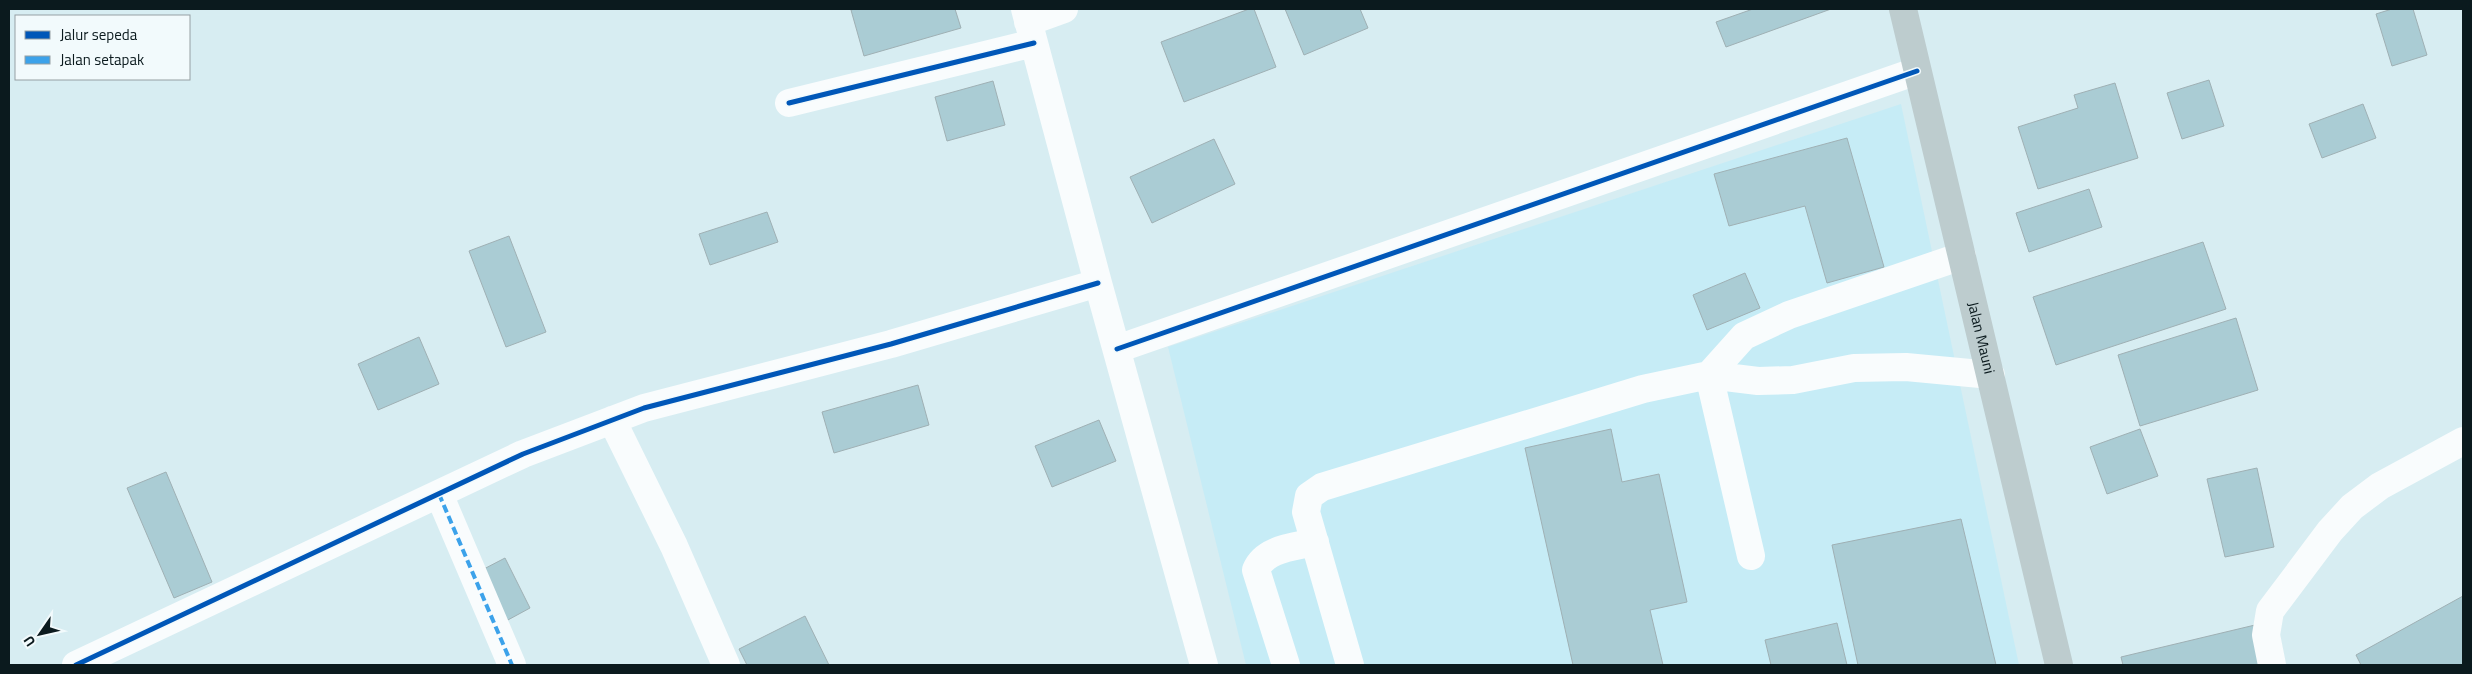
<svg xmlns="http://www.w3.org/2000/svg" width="2472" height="674" font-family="'Titillium Web',sans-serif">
<rect width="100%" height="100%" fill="#d7edf2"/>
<path fill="#c6ecf6" d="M1901,104L2019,665H1246L1168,347Z"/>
<path fill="#aaccd4" stroke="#9fb0b4" d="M855,9H955L961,28L864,56L851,10Z
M1249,9H1254L1276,67L1184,102L1161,42Z
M1285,9H1360L1368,28L1304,55Z
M1753,9H1831L1726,47L1716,22Z
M2392,9H2413L2427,55L2392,66L2376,14Z
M2209,80L2224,126L2182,139L2167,93Z
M993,81L1005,125L947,141L935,97Z
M2115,83L2138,158L2038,189L2018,127L2078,108L2074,95Z
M2363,104L2376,138L2322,158L2309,124Z
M1847,138L1884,267L1827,283L1805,206L1729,226L1714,174Z
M1214,139L1235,184L1152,223L1130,177Z
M2089,189L2102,227L2029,252L2016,213Z
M767,212L778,242L710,265L699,234Z
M509,236L546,332L506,347L469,251Z
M2203,242L2226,309L2056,365L2033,297Z
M1745,273L1760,308L1707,330L1693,295Z
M2236,318L2258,390L2140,426L2118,355Z
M419,337L439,384L378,410L358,364Z
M918,385L929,425L834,453L822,412Z
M1099,420L1116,461L1052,487L1035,446Z
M1611,429L1622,482L1659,474L1687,602L1650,610L1663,665H1573L1525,448Z
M2140,429L2158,476L2107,494L2090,447Z
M2257,468L2274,547L2225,557L2207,479Z
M166,472L212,582L174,598L127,488Z
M1961,519L1996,665H1858L1832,545Z
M505,558L530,608L506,621L480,571Z
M2463,596V665H2361L2356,655Z
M805,616L829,665H747L739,649Z
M1837,623L1847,665H1771L1765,640Z
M2255,625L2265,665H2123L2121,657Z"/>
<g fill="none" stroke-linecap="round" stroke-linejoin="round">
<path stroke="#f9fcfd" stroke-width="28" d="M1025,9L1098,283L1204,665
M1028,22L1064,9
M789,103L1034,43
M1117,349L1917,71
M612,420L674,546L726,665
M439,494L512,665
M1751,556L1709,375L1744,336L1789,315L1962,256
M76,665L523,454L644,408L891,344L1098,283
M1286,665L1256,570C1265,548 1295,547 1315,542
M1350,665L1306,512L1309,496L1322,487L1643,389L1709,375L1758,381L1793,380L1854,368L1906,367L1991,375
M2272,665L2266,635L2270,611L2330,531L2352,507L2380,486L2463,441"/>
<path stroke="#bdccce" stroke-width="28" id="s1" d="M1903,9L2059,665"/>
<path stroke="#3ca2ea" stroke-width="4" stroke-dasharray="8 4" stroke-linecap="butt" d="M439,494L512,665"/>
<g stroke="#f2fafc" stroke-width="8">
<path id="cycleway" d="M789,103L1034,43
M1117,349L1917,71
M76,665L523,454L644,408L891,344L1098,283"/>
</g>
<use href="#cycleway" stroke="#0057b8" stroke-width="5"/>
</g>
<g text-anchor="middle" stroke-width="4.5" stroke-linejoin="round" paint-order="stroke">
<g font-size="15" fill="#0b1a1e" stroke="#f2fafc">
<text dy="5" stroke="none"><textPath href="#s1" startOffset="338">Jalan Mauni</textPath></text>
</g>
</g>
<rect width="2472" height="674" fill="none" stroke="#0b1a1e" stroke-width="20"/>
<rect x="15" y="15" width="175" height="65" fill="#f2fafc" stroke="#96a0a3"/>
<rect x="25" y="31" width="25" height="8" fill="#0057b8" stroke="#96a0a3"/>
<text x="60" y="40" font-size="15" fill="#0b1a1e">Jalur sepeda</text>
<rect x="25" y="56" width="25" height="8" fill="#3ca2ea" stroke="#96a0a3"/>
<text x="60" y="65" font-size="15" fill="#0b1a1e">Jalan setapak</text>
<g transform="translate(40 634) rotate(236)" stroke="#f2fafc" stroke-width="4" paint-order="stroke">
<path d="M0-4L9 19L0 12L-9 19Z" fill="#0b1a1e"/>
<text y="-8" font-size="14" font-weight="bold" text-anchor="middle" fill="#0b1a1e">U</text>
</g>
</svg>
